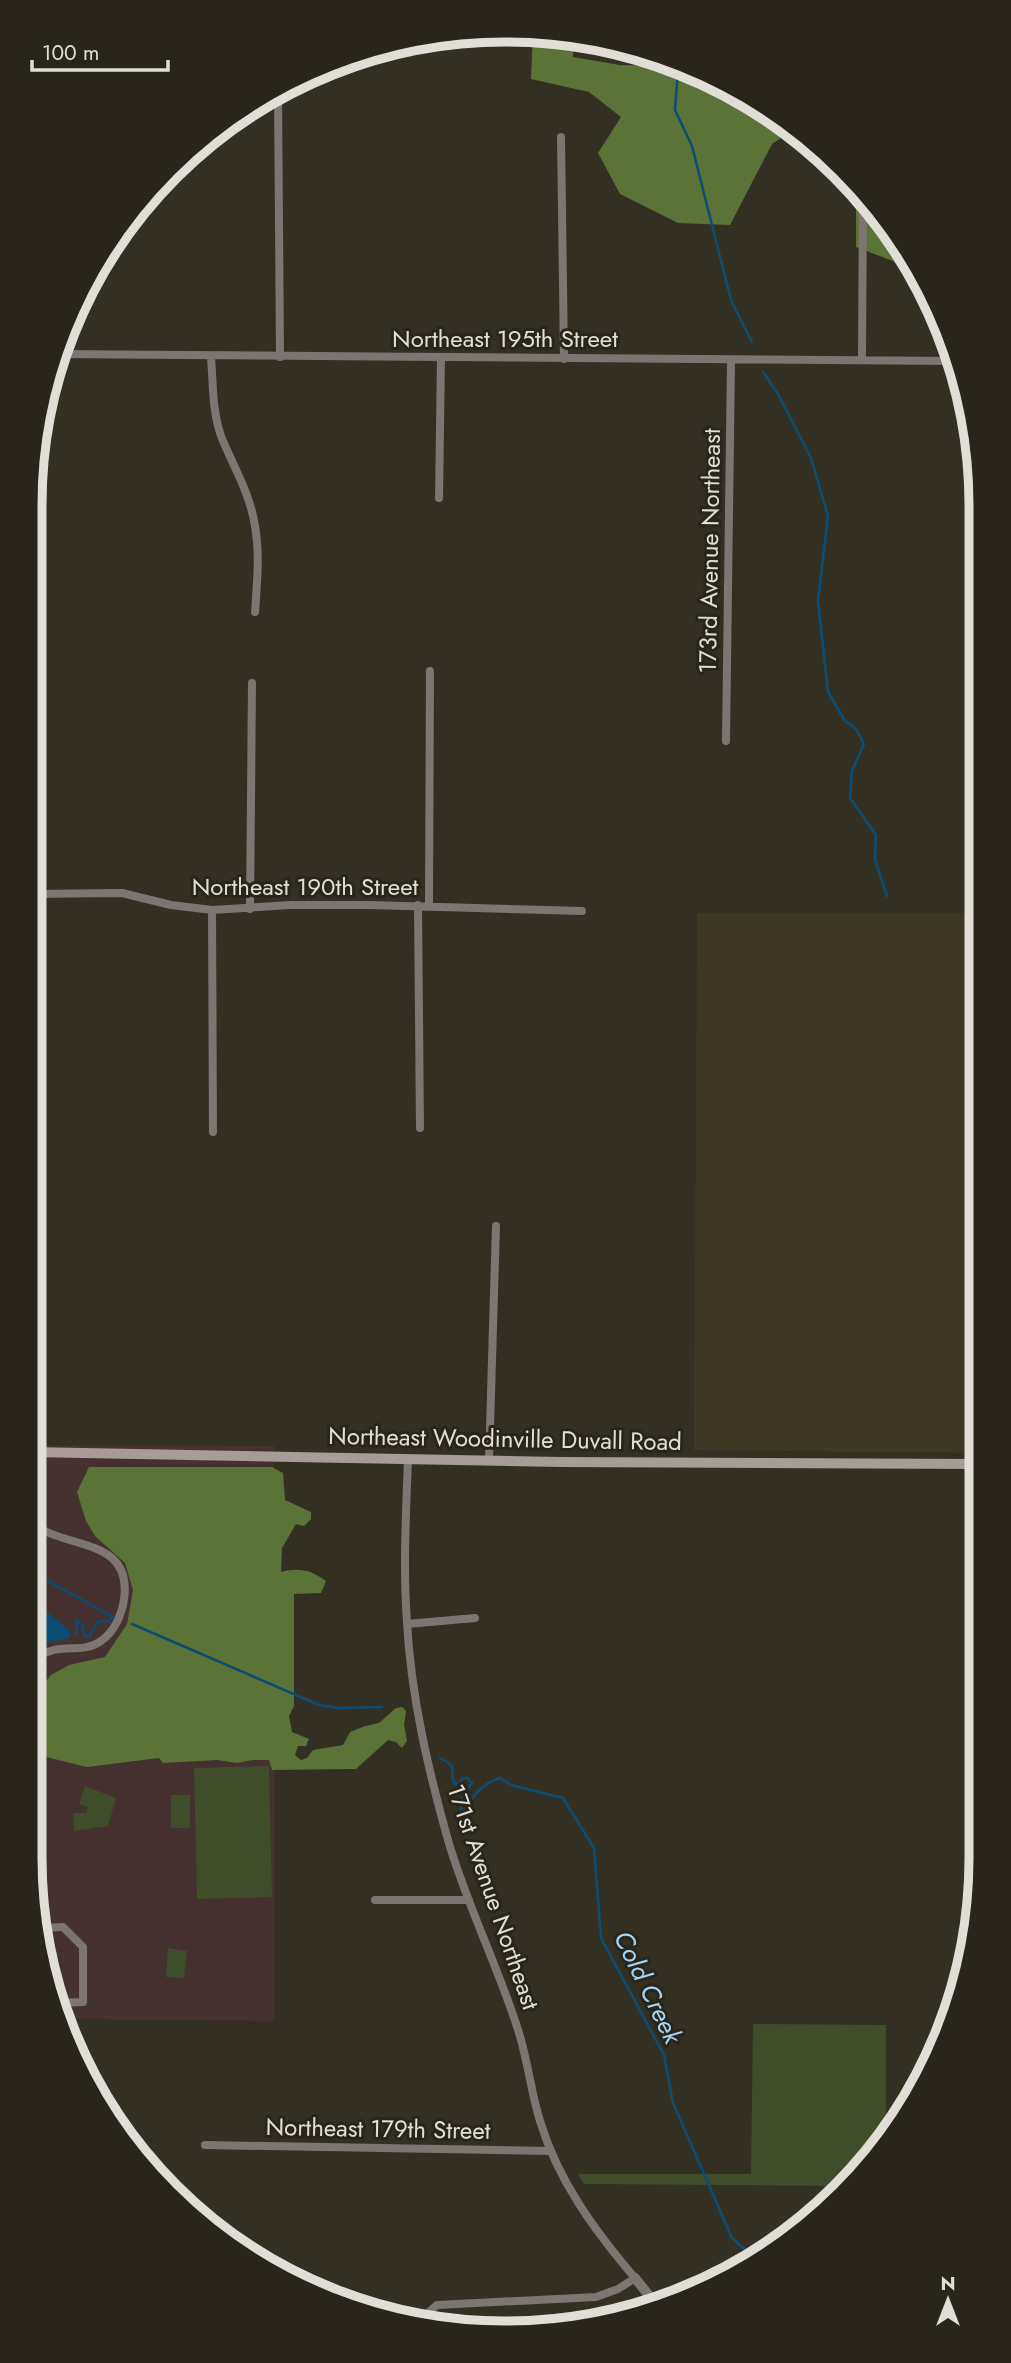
<svg xmlns="http://www.w3.org/2000/svg" width="1011" height="2363" font-family="Jost,sans-serif">
<rect width="100%" height="100%" fill="#342f23"/>
<path fill="#3e3725" d="M697,913H975L974,1191H979L980,1453L694,1450Z"/>
<path fill="#453130" d="M30,1445L274,1446V2021L59,2019L55,2011L30,1857Z"/>
<path fill="#3f4d2b" d="M269,1766L272,1897L197,1899L194,1768Z
M85,1786L116,1798L108,1826L74,1831L73,1813H86L88,1807L79,1804Z
M171,1795H190V1828H171Z
M168,1948L187,1951L184,1978L166,1977Z
M753,2024L886,2025V2142L847,2186L584,2184L578,2174H751Z"/>
<path fill="#5c7337" d="M533,33L573,35V57L620,65L681,66L770,110L792,131L772,144L730,225L678,223L620,194L598,153L621,117L589,92L531,79Z
M385,45L372,66L320,70L383,46Z
M856,190L883,216L914,269L856,247Z
M89,1467H272L283,1473L285,1500L311,1512V1519L304,1526L296,1524L282,1548L281,1572C298,1567 312,1570 326,1581L321,1593L294,1594V1706L289,1716L292,1732L309,1739L306,1746H298L295,1755L301,1760L307,1758L313,1750L343,1745L350,1732L365,1726L379,1723L396,1708L402,1707L406,1711L404,1725L407,1741L402,1748L396,1742L388,1740L356,1769L272,1770L269,1760H253L237,1763L217,1760L163,1763L159,1758L87,1767L38,1755L30,1744V1701L51,1675L69,1665L105,1657L127,1624L133,1590L125,1563L95,1536L86,1521L77,1492Z"/>
<path fill="#0b4d74" d="M30,1598L69,1630L71,1635L68,1639L44,1643C32,1633 30,1612 30,1598Z"/>
<g fill="none" stroke-linecap="round" stroke-linejoin="round">
<path stroke="#0b4d74" stroke-width="2.5" d="M678,70L675,110L692,146L731,300L752,342
M763,372L778,394L811,458L828,516L818,601L828,692L845,721L856,729L864,744L852,771L850,798L876,835L875,860L887,896
M30,1571L113,1617
M132,1624L319,1705L338,1708L382,1707
M77,1635L76,1621L82,1624L85,1637H89L98,1622L109,1621L112,1618
M440,1758C462,1769 447,1771 455,1784L459,1783L463,1778H467L472,1783L460,1802L461,1809L464,1810C474,1794 482,1784 500,1778L511,1785L563,1798L594,1848L601,1938L664,2055L673,2103L732,2238L757,2260"/>
<path stroke="#7c7572" stroke-width="8" d="M278,90L280,357
M561,137L564,359
M55,354L955,361
M211,356C213,382 212,410 221,436C233,466 250,493 255,526C260,554 257,584 255,612
M862,360L863,197
M439,498L441,358
M726,741L731,360
M30,894L122,893L171,905L212,910L290,905H369L582,911
M418,905L420,1128
M429,905L430,671
M250,909L252,683
M212,910L213,1132
M408,1459C406,1513 403,1568 407,1622C411,1696 428,1769 448,1840C467,1906 499,1968 519,2033C528,2062 531,2092 540,2121C558,2181 595,2231 635,2278L618,2289L596,2297L437,2305L422,2318V2325
M489,1461L496,1226
M407,1624L475,1618
M30,1662C57,1639 80,1656 101,1641C114,1632 122,1615 124,1599C133,1535 62,1551 30,1521
M30,1780L34,1791L35,1887
M375,1900H469
M41,1928L63,1927L83,1947V2002L54,2003
M205,2145L550,2151
M130,2146H137"/>
<path stroke="#7c7572" stroke-width="10" d="M635,2278L655,2303"/>
<path stroke="#a79c98" stroke-width="10" d="M30,1452L561,1462L980,1464"/>
</g>
<g text-anchor="middle" stroke-width="6" stroke-linejoin="round" paint-order="stroke">
<g font-size="24" fill="#e1ded7" stroke="#2a251a">
<text x="505" y="347">Northeast 195th Street</text>
<text transform="translate(710 551) rotate(-89)" y="8">173rd Avenue Northeast</text>
<text x="305" y="895">Northeast 190th Street</text>
<text transform="translate(505 1439) rotate(1)" y="8">Northeast Woodinville Duvall Road</text>
<text transform="translate(493 1897) rotate(71)" y="8">171st Avenue Northeast</text>
<text transform="translate(378 2129) rotate(1)" y="8">Northeast 179th Street</text>
</g>
<g font-size="26" font-style="italic" fill="#a4d4f8" stroke="#2a251a">
<text transform="translate(648 1987) rotate(64)" y="9">Cold Creek</text>
</g>
</g>
<path d="M0 0H1011V2363H0ZM505 42H506A463 463 0 0 1 969 505V1858A463 463 0 0 1 506 2321H505A463 463 0 0 1 42 1858V505A463 463 0 0 1 505 42Z" fill="#2a251a" fill-rule="evenodd"/>
<path fill="none" stroke="#e1ded7" stroke-width="9" d="M505 42H506A463 463 0 0 1 969 505V1858A463 463 0 0 1 506 2321H505A463 463 0 0 1 42 1858V505A463 463 0 0 1 505 42Z"/>
<g transform="translate(948 2300)" stroke="#2a251a" stroke-width="5" paint-order="stroke">
<path d="M0-5L12 26L0 18L-12 26Z" fill="#e1ded7"/>
<text y="-10" font-size="19" font-weight="bold" text-anchor="middle" fill="#e1ded7">N</text>
</g>
<path d="M32 60v10h136v-10" fill="none" stroke="#e1ded7" stroke-width="3.5"/>
<text x="42" y="60" font-size="21" fill="#e1ded7" stroke="#2a251a" stroke-width="5" paint-order="stroke">100 m</text>
</svg>
